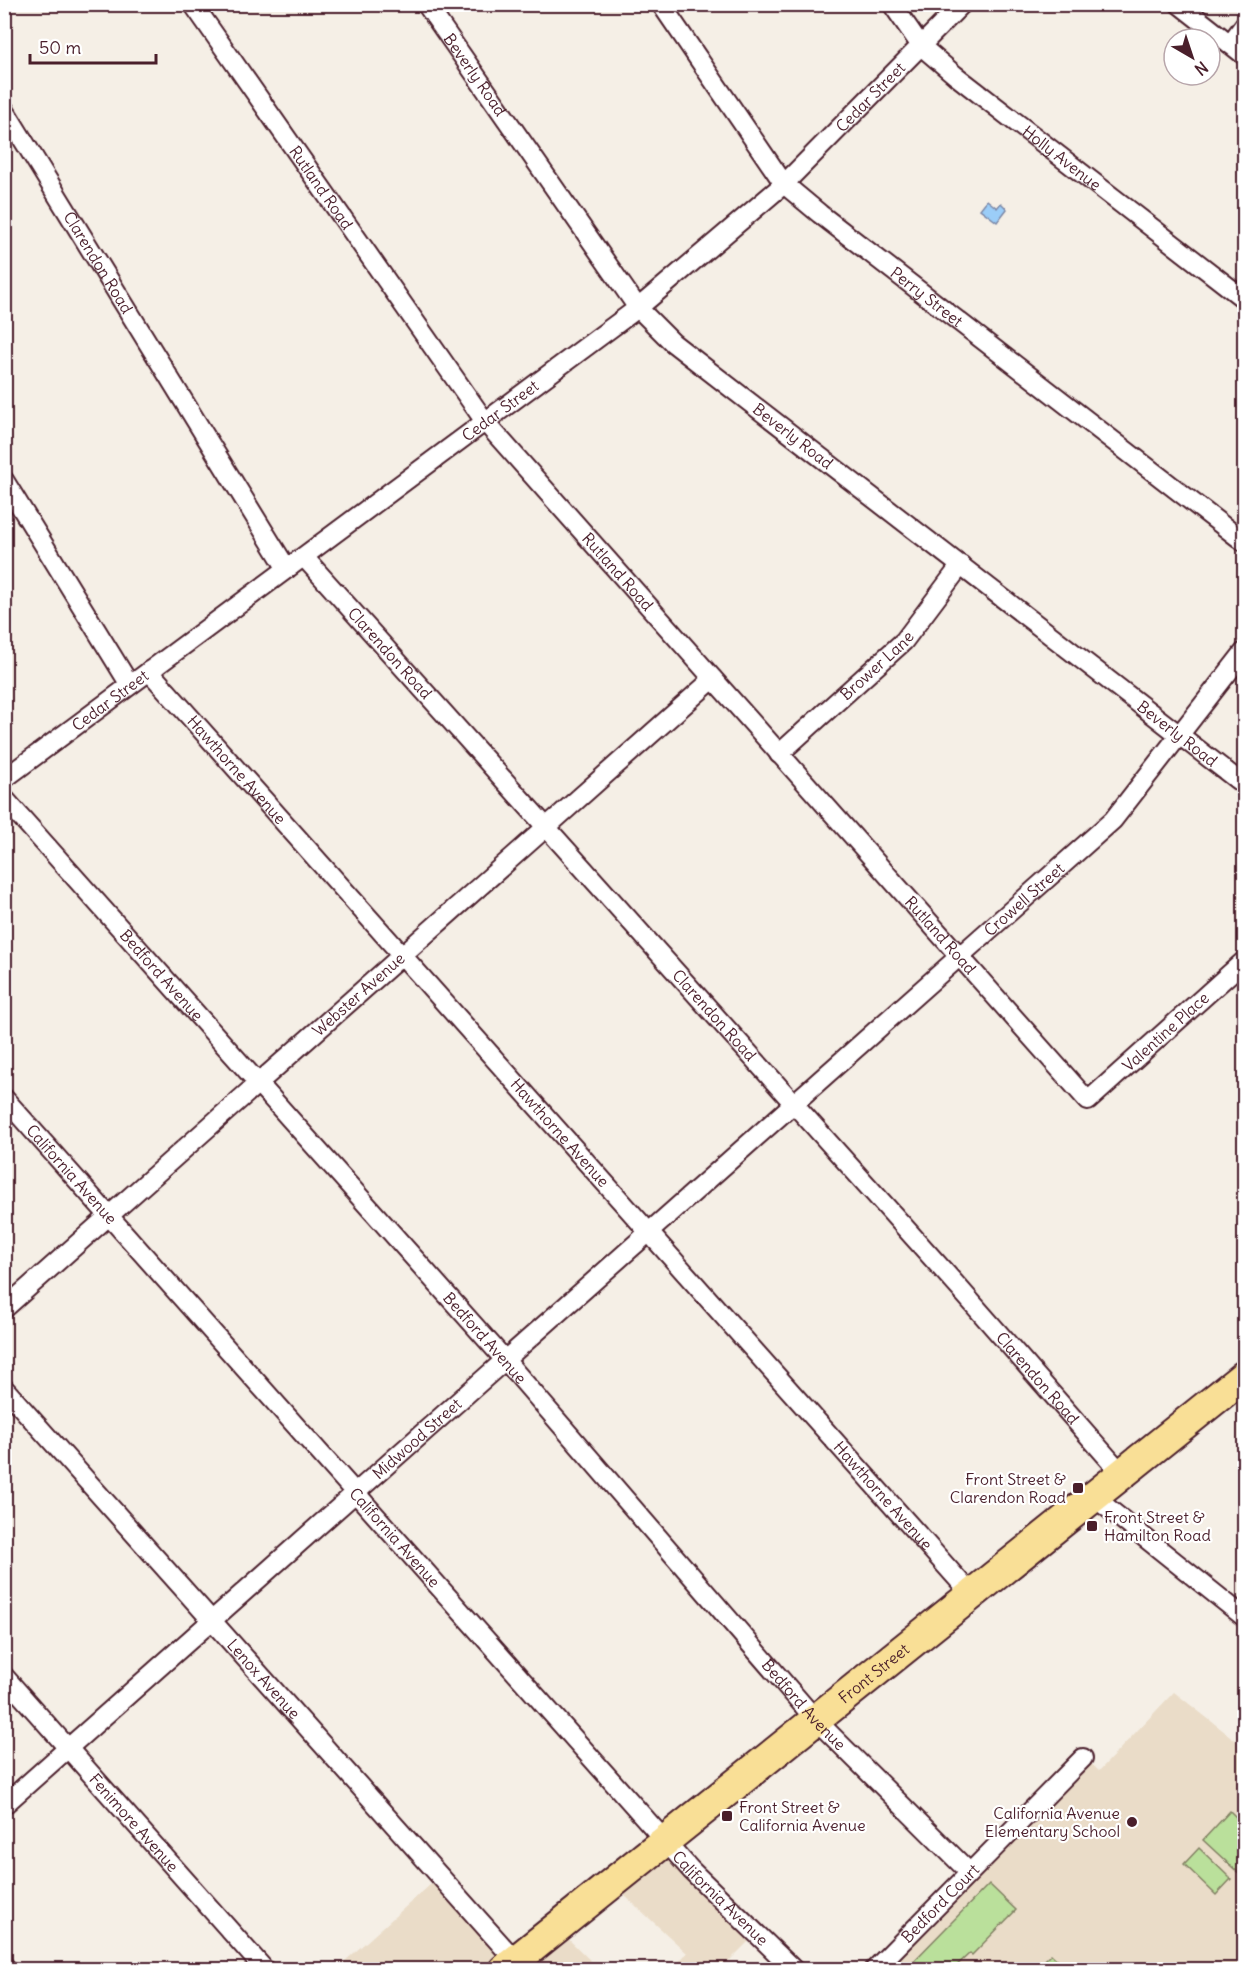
<svg xmlns="http://www.w3.org/2000/svg" width="1249" height="1974" font-family="Delius,sans-serif">
<rect width="100%" height="100%" fill="#f5efe6"/>
<filter id="ink" filterUnits="userSpaceOnUse"><feTurbulence type="fractalNoise" baseFrequency=".0167" numOctaves="2"/><feDisplacementMap in="SourceGraphic" scale="12" xChannelSelector="R" yChannelSelector="G"/><feConvolveMatrix kernelMatrix="1 2 1 2 8 2 1 2 1" color-interpolation-filters="sRGB"/></filter>
<g filter="url(#ink)">
<path fill="#eadcc8" d="M1174,1692L1244,1747V1969L874,1970L1084,1757L1099,1771Z
M665,1840L757,1933L721,1969H672L687,1953L611,1883Z
M440,1876L515,1960L556,1927L599,1969L335,1970Z"/>
<path fill="#bae09b" stroke="#828063" stroke-width="1.5" d="M1230,1811L1244,1825V1878L1203,1840Z
M1199,1848L1231,1879L1216,1895L1184,1864Z
M989,1884L1016,1910L972,1955L970,1953L953,1969H906Z
M1051,1954L1067,1969H1036Z"/>
<path fill="#9bcdf8" stroke="#7b87a6" stroke-width="1.5" d="M987,200L997,208L1001,203L1007,209L997,222L980,209Z"/>
<g fill="none" stroke-linecap="round" stroke-linejoin="round">
<g stroke="#4a1f2b" stroke-width="22">
<g id="street">
<path id="s1" d="M193,4L486,423L1088,1101L1244,961"/>
<path id="s2" d="M426,4L638,308L673,343L1244,785"/>
<path id="s3" d="M661,4L784,184L820,214L1244,542"/>
<path id="s4" d="M892,4L921,46L955,75L1244,299"/>
<path d="M1179,4L1244,55"/>
<path d="M1230,44L1244,25"/>
<path id="s5" d="M4,109L287,569"/>
<path d="M4,480L130,685"/>
<path id="s6" d="M304,557L960,1289L1122,1474"/>
<path id="s7" d="M149,671L971,1594"/>
<path id="s8" d="M779,754L904,641L961,565"/>
<path id="s9" d="M4,779L638,308L784,184L962,4"/>
<path id="s10" d="M4,798L505,1360L815,1719L969,1872"/>
<path id="s11" d="M4,1098L691,1870L794,1970"/>
<path id="s12" d="M4,1309L713,679"/>
<path id="s13" d="M4,1388L522,1968"/>
<path d="M1094,1497L1244,1617"/>
<path id="s14" d="M4,1676L265,1970"/>
<path id="s15" d="M4,1805L1113,820L1244,652"/>
<path d="M4,1966L8,1970"/>
<path id="s16" d="M874,1970L1083,1758"/>
</g>
</g>
<g stroke="#4a1f2b" stroke-width="34">
<g id="primary">
<path id="s17" d="M504,1970L1244,1376"/>
</g>
</g>
<use href="#street" stroke="#fff" stroke-width="18"/>
<use href="#primary" stroke="#f9df96" stroke-width="30"/>
</g>
</g>
<g fill="#4a1f2b" stroke="#fff" stroke-width="2">
<rect x="1072" y="1482" width="12" height="12" rx="3"/>
<rect x="1086" y="1520" width="12" height="12" rx="3"/>
<rect x="721" y="1810" width="12" height="12" rx="3"/>
<circle cx="1132" cy="1822" r="6"/>
</g>
<g text-anchor="middle" stroke-width="4.5" stroke-linejoin="round" paint-order="stroke">
<g font-size="16" fill="#4a1f2b" stroke="#fff">
<text dy="6" stroke="none"><textPath href="#s2" startOffset="86">Beverly Road</textPath></text>
<text dy="6" stroke="none"><textPath href="#s9" startOffset="1104">Cedar Street</textPath></text>
<text dy="6" stroke="none"><textPath href="#s4" startOffset="231">Holly Avenue</textPath></text>
<text dy="6" stroke="none"><textPath href="#s1" startOffset="224">Rutland Road</textPath></text>
<text dy="6" stroke="none"><textPath href="#s5" startOffset="180">Clarendon Road</textPath></text>
<text dy="6" stroke="none"><textPath href="#s3" startOffset="400">Perry Street</textPath></text>
<text dy="6" stroke="none"><textPath href="#s9" startOffset="618">Cedar Street</textPath></text>
<text dy="6" stroke="none"><textPath href="#s2" startOffset="572">Beverly Road</textPath></text>
<text dy="6" stroke="none"><textPath href="#s1" startOffset="710">Rutland Road</textPath></text>
<text dy="6" stroke="none"><textPath href="#s6" startOffset="129">Clarendon Road</textPath></text>
<text dy="6" stroke="none"><textPath href="#s8" startOffset="132">Brower Lane</textPath></text>
<text dy="6" stroke="none"><textPath href="#s9" startOffset="132">Cedar Street</textPath></text>
<text dy="6" stroke="none"><textPath href="#s2" startOffset="1058">Beverly Road</textPath></text>
<text dy="6" stroke="none"><textPath href="#s7" startOffset="132">Hawthorne Avenue</textPath></text>
<text dy="6" stroke="none"><textPath href="#s15" startOffset="1364">Crowell Street</textPath></text>
<text dy="6" stroke="none"><textPath href="#s1" startOffset="1196">Rutland Road</textPath></text>
<text dy="6" stroke="none"><textPath href="#s10" startOffset="237">Bedford Avenue</textPath></text>
<text dy="6" stroke="none"><textPath href="#s12" startOffset="474">Webster Avenue</textPath></text>
<text dy="6" stroke="none"><textPath href="#s6" startOffset="615">Clarendon Road</textPath></text>
<text dy="6" stroke="none"><textPath href="#s1" startOffset="1522">Valentine Place</textPath></text>
<text dy="6" stroke="none"><textPath href="#s7" startOffset="618">Hawthorne Avenue</textPath></text>
<text dy="6" stroke="none"><textPath href="#s11" startOffset="102">California Avenue</textPath></text>
<text dy="6" stroke="none"><textPath href="#s10" startOffset="723">Bedford Avenue</textPath></text>
<text dy="6" stroke="none"><textPath href="#s6" startOffset="1101">Clarendon Road</textPath></text>
<text dy="6" stroke="none"><textPath href="#s15" startOffset="552">Midwood Street</textPath></text>
<text dy="6" stroke="none"><textPath href="#s7" startOffset="1104">Hawthorne Avenue</textPath></text>
<text dy="6" stroke="none"><textPath href="#s11" startOffset="588">California Avenue</textPath></text>
<text dy="6" stroke="none"><textPath href="#s17" startOffset="474">Front Street</textPath></text>
<text dy="6" stroke="none"><textPath href="#s13" startOffset="390">Lenox Avenue</textPath></text>
<text dy="6" stroke="none"><textPath href="#s10" startOffset="1209">Bedford Avenue</textPath></text>
<text dy="6" stroke="none"><textPath href="#s14" startOffset="196">Fenimore Avenue</textPath></text>
<text dy="6" stroke="none"><textPath href="#s11" startOffset="1074">California Avenue</textPath></text>
<text dy="6" stroke="none"><textPath href="#s16" startOffset="94">Bedford Court</textPath></text>
</g>
<g font-size="16" fill="#4a1f2b" stroke="#fff" text-anchor="end">
<text x="1066" y="1485">Front Street &amp;<tspan x="1066" dy="18">Clarendon Road</tspan></text>
<text x="1104" y="1523" text-anchor="start">Front Street &amp;<tspan x="1104" dy="18">Hamilton Road</tspan></text>
<text x="739" y="1813" text-anchor="start">Front Street &amp;<tspan x="739" dy="18">California Avenue</tspan></text>
<text x="1120" y="1819">California Avenue<tspan x="1120" dy="18">Elementary School</tspan></text>
</g>
</g>
<rect width="1249" height="1974" fill="none" stroke="#fff" stroke-width="24"/>
<rect x="12" y="12" width="1225" height="1950" fill="none" stroke="#4a1f2b" stroke-width="2" filter="url(#ink)"/>
<g transform="translate(1192 57) rotate(141)"><circle r="28" fill="#ffffff" stroke="#b7a5aa" stroke-width="1.5"/>
<path d="M0-4.5L10 22L0 15L-10 22Z" fill="#4a1f2b"/>
<text y="-9" font-size="16" font-weight="bold" text-anchor="middle" fill="#4a1f2b">N</text>
</g>
<path d="M30 54v9h126v-9" fill="none" stroke="#4a1f2b" stroke-width="3"/>
<text x="39" y="54" font-size="18" fill="#4a1f2b" stroke="#ffffff" stroke-width="4.5" paint-order="stroke">50 m</text>
</svg>
